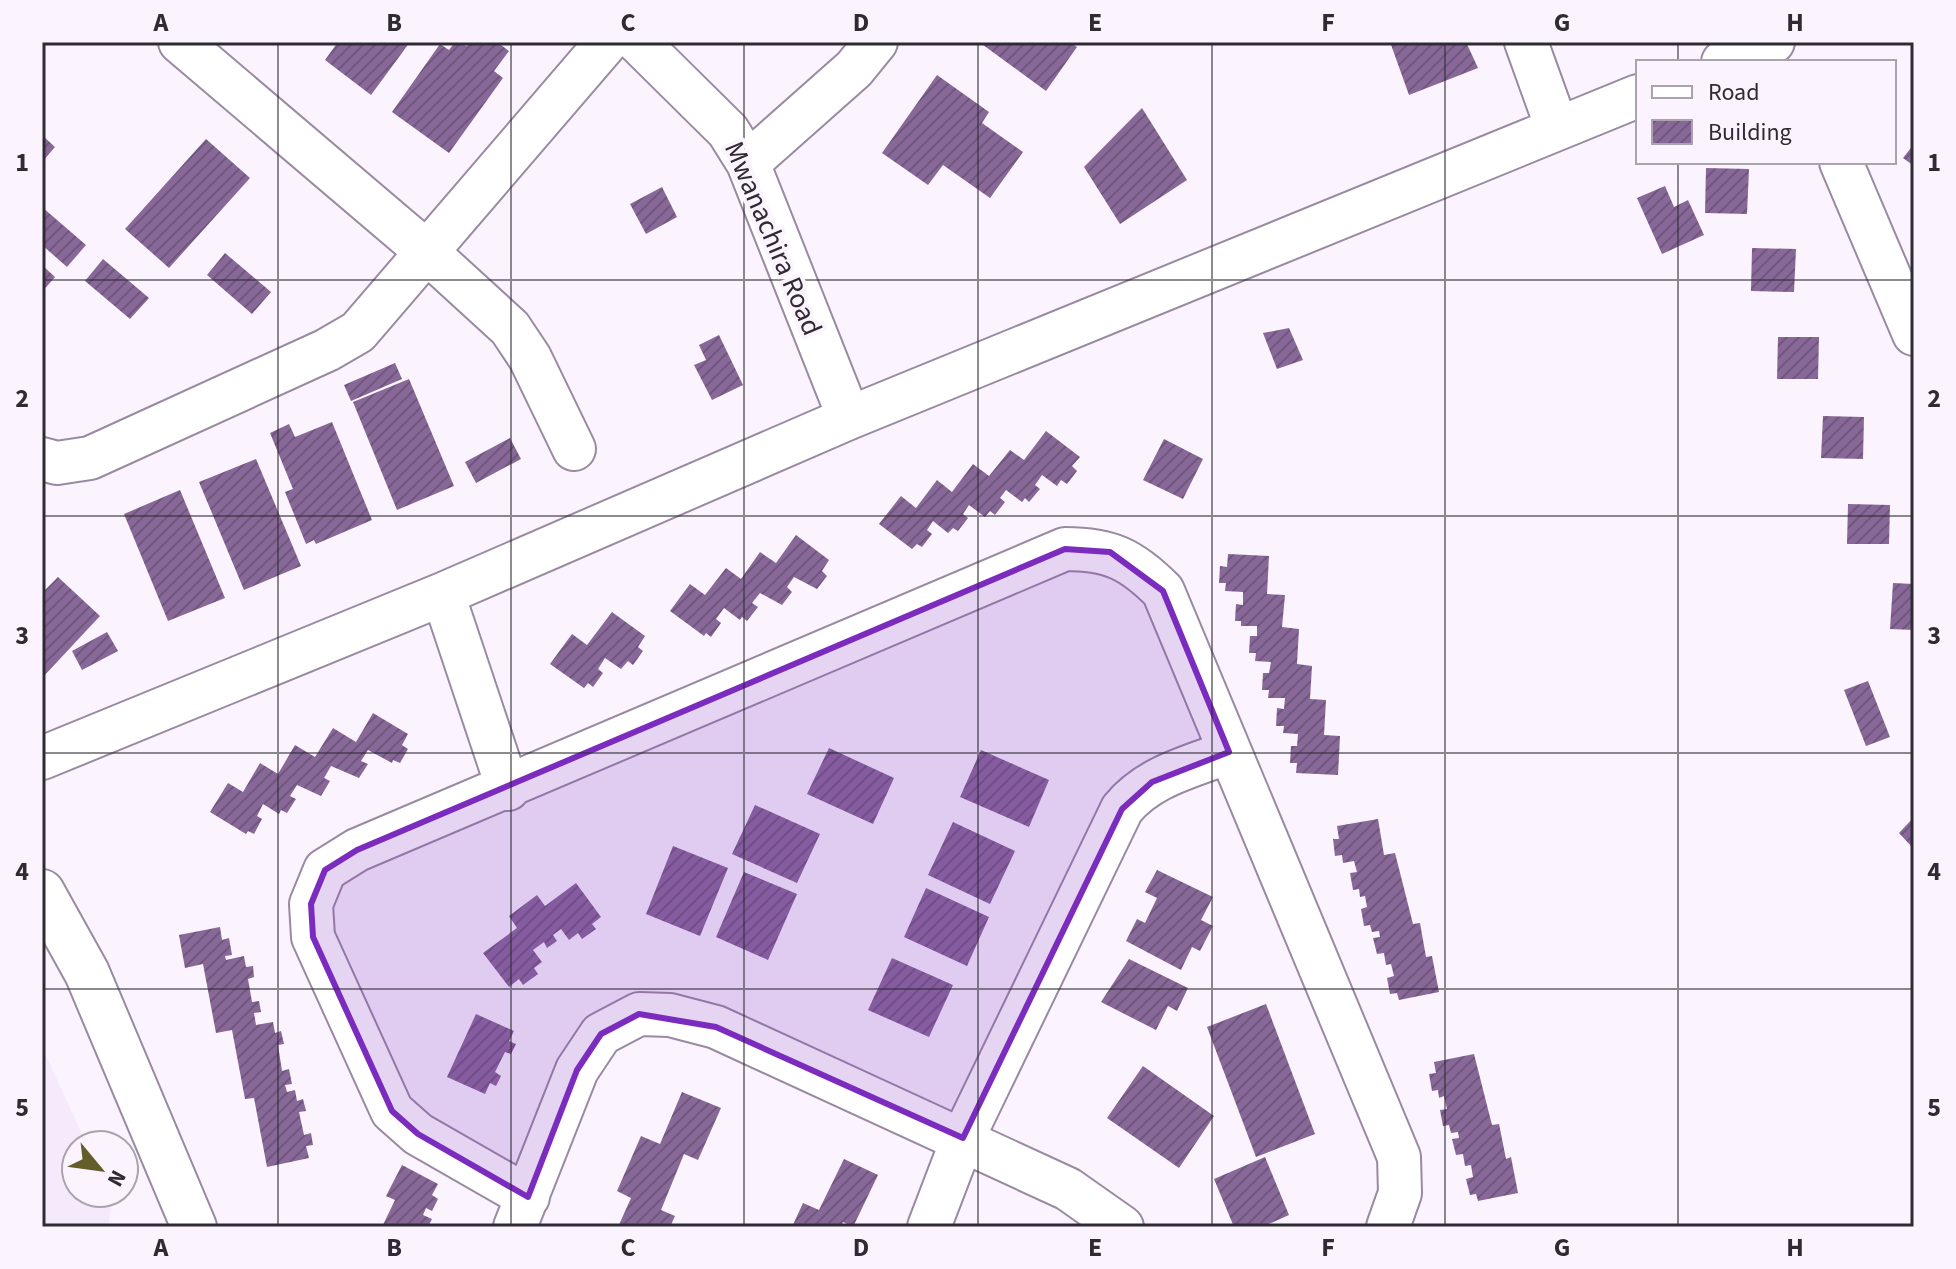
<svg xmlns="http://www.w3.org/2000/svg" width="1956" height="1269" font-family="'Source Sans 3',sans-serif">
<defs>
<pattern id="building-hatch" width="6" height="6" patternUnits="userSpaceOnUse" patternTransform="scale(2)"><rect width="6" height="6" fill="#886898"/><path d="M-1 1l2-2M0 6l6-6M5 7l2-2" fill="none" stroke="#70567d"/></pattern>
</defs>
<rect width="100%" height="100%" fill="#fbf4fe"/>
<path fill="#f5e9fc" d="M42,1047L87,1145H76V1193H109L112,1201L108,1227H42Z"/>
<path fill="url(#building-hatch)" d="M338,42H410L371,95L325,60Z
M455,42L467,46L470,42H497L509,51L494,71L503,78L449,153L392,112L440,44L449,50Z
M979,42H1070L1077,47L1046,91Z
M1390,42H1466L1478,68L1409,95Z
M937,75L989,112L982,123L1023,152L990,198L943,165L928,185L882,153Z
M1142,108L1187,180L1120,224L1084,167Z
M42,135L55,147L42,162Z
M206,139L250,178L169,268L125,229Z
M1914,144V166L1903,158Z
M1706,168L1749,169L1747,214L1705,213Z
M1665,186L1674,207L1688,200L1704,235L1662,254L1637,198Z
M662,187L677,217L646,234L630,204Z
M42,207L86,245L67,267L42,245Z
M1752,248L1796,249L1794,292L1751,291Z
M225,253L271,292L252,314L207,275Z
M103,259L149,298L130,319L85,281Z
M42,265L55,277L42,292Z
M1289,328L1303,360L1277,369L1263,333Z
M719,335L743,385L712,400L694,365L706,360L699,345Z
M1778,337H1819L1818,379H1777Z
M395,363L402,379L351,401L344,385Z
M409,379L454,486L397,510L353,402Z
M1823,416L1864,417L1863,459L1821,458Z
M332,422L372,520L316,544L314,540L306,544L285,492L293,489L270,433L289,424L295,437Z
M1046,431L1080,457L1072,466L1077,471L1067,484L1061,480L1057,486L1042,475L1035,485L1040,489L1029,502L1025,498L1022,502L1006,490L1000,498L1005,502L995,515L990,511L985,517L969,505L963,514L968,518L958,531L953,528L948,533L933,521L927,530L932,534L922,547L917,544L912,549L879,524L901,496L916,508L937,480L952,492L973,464L989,476L1010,450L1024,460Z
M510,438L521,459L476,483L465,462Z
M1164,439L1203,459L1183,499L1143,480Z
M256,459L301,566L244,590L199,482Z
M180,490L225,598L168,621L124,514Z
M1848,504L1890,505L1889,544H1847Z
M796,535L829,560L822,571L827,576L817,589L794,577L787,587L792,592L782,605L760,593L752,603L758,607L747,621L742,617L740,620L724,608L716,619L721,623L711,637L706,633L704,636L670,611L690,584L705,595L726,568L741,579L760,552L776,563Z
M1228,554L1269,556L1267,594L1285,595L1282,627L1299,629L1297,664L1312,666L1310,699L1326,700L1324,735L1340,736L1338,775L1296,773L1297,763H1290L1291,746H1297L1298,734L1283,733L1284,726H1276L1277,708L1284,709L1285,698H1268L1269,690H1262L1263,673H1269L1271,662L1255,661L1256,653H1249L1250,636H1257V626H1241V621H1235L1236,604L1243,605V592L1225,591L1226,583H1219L1220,566L1227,567Z
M58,577L100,616L42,678V593Z
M1893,583L1914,584V630L1890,629Z
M612,612L645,636L638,647L643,651L633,665L628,661L621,669L605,658L598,669L603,673L593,687L588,683L584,688L550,664L572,634L587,645Z
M107,632L118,651L82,670L72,651Z
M1868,681L1890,737L1866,746L1844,690Z
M373,713L408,734L402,745L408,749L400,763L393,760L392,763L368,750L361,761L368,764L359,778L331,766L324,778L330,781L321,796L297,785L290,796L296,799L287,813L281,810L279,814L263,804L257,816L262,819L254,834L248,831L246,834L210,812L228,783L243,792L260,763L278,774L295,745L315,757L333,728L356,742Z
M829,748L894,778L873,824L807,794Z
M981,750L1049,780L1029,827L960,797Z
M755,805L820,834L797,883L732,854Z
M1914,817V843L1911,846L1899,833Z
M1378,819L1384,855L1395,853L1413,924L1420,923L1426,957L1432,956L1439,992L1399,1000L1397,993L1390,994L1387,978L1394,976L1391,964L1386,965L1384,953L1377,954L1373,938L1380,937L1379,931L1372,932L1370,925L1364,926L1361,909L1367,907L1365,896L1360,897L1359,889L1353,890L1350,873L1357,872L1354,861L1343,863L1342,855L1335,856L1333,839H1339L1337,826Z
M953,822L1015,851L990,904L928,875Z
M673,846L728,868L700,936L646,914Z
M1157,870L1213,897L1201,920L1213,926L1200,951L1192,947L1181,970L1126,941L1137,919L1145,923L1157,898L1145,892Z
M744,872L797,894L768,960L716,937Z
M576,883L601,917L592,924L596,929L582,939L578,933L569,940L561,929L553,935L557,941L547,948L544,942L533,950L542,962L534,968L538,974L523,985L519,979L509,987L483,953L517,928L509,916L537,895L545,906Z
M926,888L989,917L967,966L904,937Z
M220,927L222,940L229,938L232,955L225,956L226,960L244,956L246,967L253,966L254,977L248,979L252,1002L259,1001L261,1012L254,1013L256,1025L273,1022L275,1033L281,1031L284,1044L278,1045L282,1071L289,1069L292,1084L285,1085L287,1092L295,1090L297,1101L303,1099L306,1111L299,1112L304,1135L311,1133L313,1145L306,1146L309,1158L267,1167L254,1098L245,1099L232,1030L216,1033L203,964L185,968L179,935Z
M892,958L953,985L929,1037L868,1010Z
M1129,959L1188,988L1177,1011L1168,1006L1156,1030L1101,1002Z
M1266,1004L1315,1134L1256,1157L1207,1027Z
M476,1014L514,1031L509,1041L516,1044L511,1054L505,1052L495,1072L501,1076L496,1086L490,1083L485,1094L447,1077Z
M1474,1054L1492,1125L1499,1124L1506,1159L1511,1157L1518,1193L1478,1201L1476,1194L1470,1195L1466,1179L1473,1177L1471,1165L1465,1166L1463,1154L1456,1155L1452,1139L1459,1138L1458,1132L1451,1133L1449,1125L1443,1126L1440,1110L1447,1109L1444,1096L1439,1098L1438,1090L1432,1091L1429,1074L1436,1073L1434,1062Z
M1143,1066L1214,1116L1179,1168L1107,1118Z
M682,1092L721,1108L698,1160L684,1154L661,1210L675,1216L670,1227H618L631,1198L617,1191L641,1136L660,1144Z
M1265,1157L1289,1215L1262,1227H1234L1214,1179Z
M844,1159L878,1175L853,1227L843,1222L841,1227H792L803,1203L819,1210Z
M402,1165L438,1184L432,1195L438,1199L432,1211L426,1208L423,1215L432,1219L428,1227H382L395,1200L386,1196Z"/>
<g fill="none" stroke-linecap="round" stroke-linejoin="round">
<g stroke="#998aa1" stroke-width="46">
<path id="street" d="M180,42L428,253L510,328L530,358L574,449
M638,42L728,131L748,163L849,418
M1526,42L1557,128
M1723,62L1773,42
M1841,162L1914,334
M748,163L854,69L876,42
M42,459L57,463L90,458L327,350L358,332L607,42
M443,594L508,789
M42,758L443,594L849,418L1638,96
M528,1197L418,1134L392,1111L313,937L311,904L325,870L357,850L1065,549C1110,549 1131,559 1163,591L1399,1157L1400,1193L1388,1227
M515,1227L577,1070L601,1034L639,1014L670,1015L716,1027L1068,1189L1122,1227
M929,1227L963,1138L1122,809C1149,776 1190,767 1229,752"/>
</g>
<g stroke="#998aa1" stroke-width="48">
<path id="secondary" d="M42,892L87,973L194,1227"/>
</g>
<use href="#street" stroke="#fff" stroke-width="42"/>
<use href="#secondary" stroke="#fff" stroke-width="44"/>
</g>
<path fill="#7b2cbf" fill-opacity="0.2" stroke="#7b2cbf" stroke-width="6" stroke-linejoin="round" d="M1065,549L1110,552L1163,591L1229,752L1152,782L1122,809L963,1138L716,1027L639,1014L601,1034L577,1070L528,1197L418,1134L392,1111L313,937L311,904L325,870L357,850Z"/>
<path fill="none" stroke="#302a34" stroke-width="2" stroke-opacity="0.55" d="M278,42V1227M511,42V1227M744,42V1227M978,42V1227M1212,42V1227M1445,42V1227M1678,42V62M1678,162V1227M42,280H1914M42,516H1914M42,753H1914M42,989H1914"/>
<g text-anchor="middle" stroke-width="8" stroke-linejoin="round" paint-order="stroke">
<g font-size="28" fill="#302a34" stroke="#fbf4fe">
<text transform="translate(774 238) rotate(67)" y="10">Mwanachira Road</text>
</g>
</g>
<rect width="1956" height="1269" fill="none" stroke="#fbf4fe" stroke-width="88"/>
<rect x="1636" y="60" width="260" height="104" fill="#fbf4fe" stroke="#aaa3ad" stroke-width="2"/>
<rect x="1652" y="86" width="40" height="12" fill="#ffffff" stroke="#aaa3ad" stroke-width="2"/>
<text x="1708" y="100" font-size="24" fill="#302a34">Road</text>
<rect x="1652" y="120" width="40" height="24" fill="url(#building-hatch)" stroke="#aaa3ad" stroke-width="2"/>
<text x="1708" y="140" font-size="24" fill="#302a34">Building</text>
<g transform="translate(100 1169) rotate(119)"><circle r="38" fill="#fbf4fe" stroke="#aaa3ad" stroke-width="2"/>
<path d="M0-6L14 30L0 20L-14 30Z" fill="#625d29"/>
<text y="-12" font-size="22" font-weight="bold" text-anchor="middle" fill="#302a34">N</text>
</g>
<rect x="44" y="44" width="1868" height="1181" fill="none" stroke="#302a34" stroke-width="3"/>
<g font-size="26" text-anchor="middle" font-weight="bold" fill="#302a34">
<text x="161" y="31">A</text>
<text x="394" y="31">B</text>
<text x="628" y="31">C</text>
<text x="861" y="31">D</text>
<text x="1095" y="31">E</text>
<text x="1328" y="31">F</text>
<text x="1562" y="31">G</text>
<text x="1795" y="31">H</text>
<text x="22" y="171">1</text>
<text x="1934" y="171">1</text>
<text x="22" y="407">2</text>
<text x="1934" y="407">2</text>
<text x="22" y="644">3</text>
<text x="1934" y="644">3</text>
<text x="22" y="880">4</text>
<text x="1934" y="880">4</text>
<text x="22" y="1116">5</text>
<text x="1934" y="1116">5</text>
<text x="161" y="1256">A</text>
<text x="394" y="1256">B</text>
<text x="628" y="1256">C</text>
<text x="861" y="1256">D</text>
<text x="1095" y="1256">E</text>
<text x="1328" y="1256">F</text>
<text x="1562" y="1256">G</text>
<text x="1795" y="1256">H</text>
</g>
</svg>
